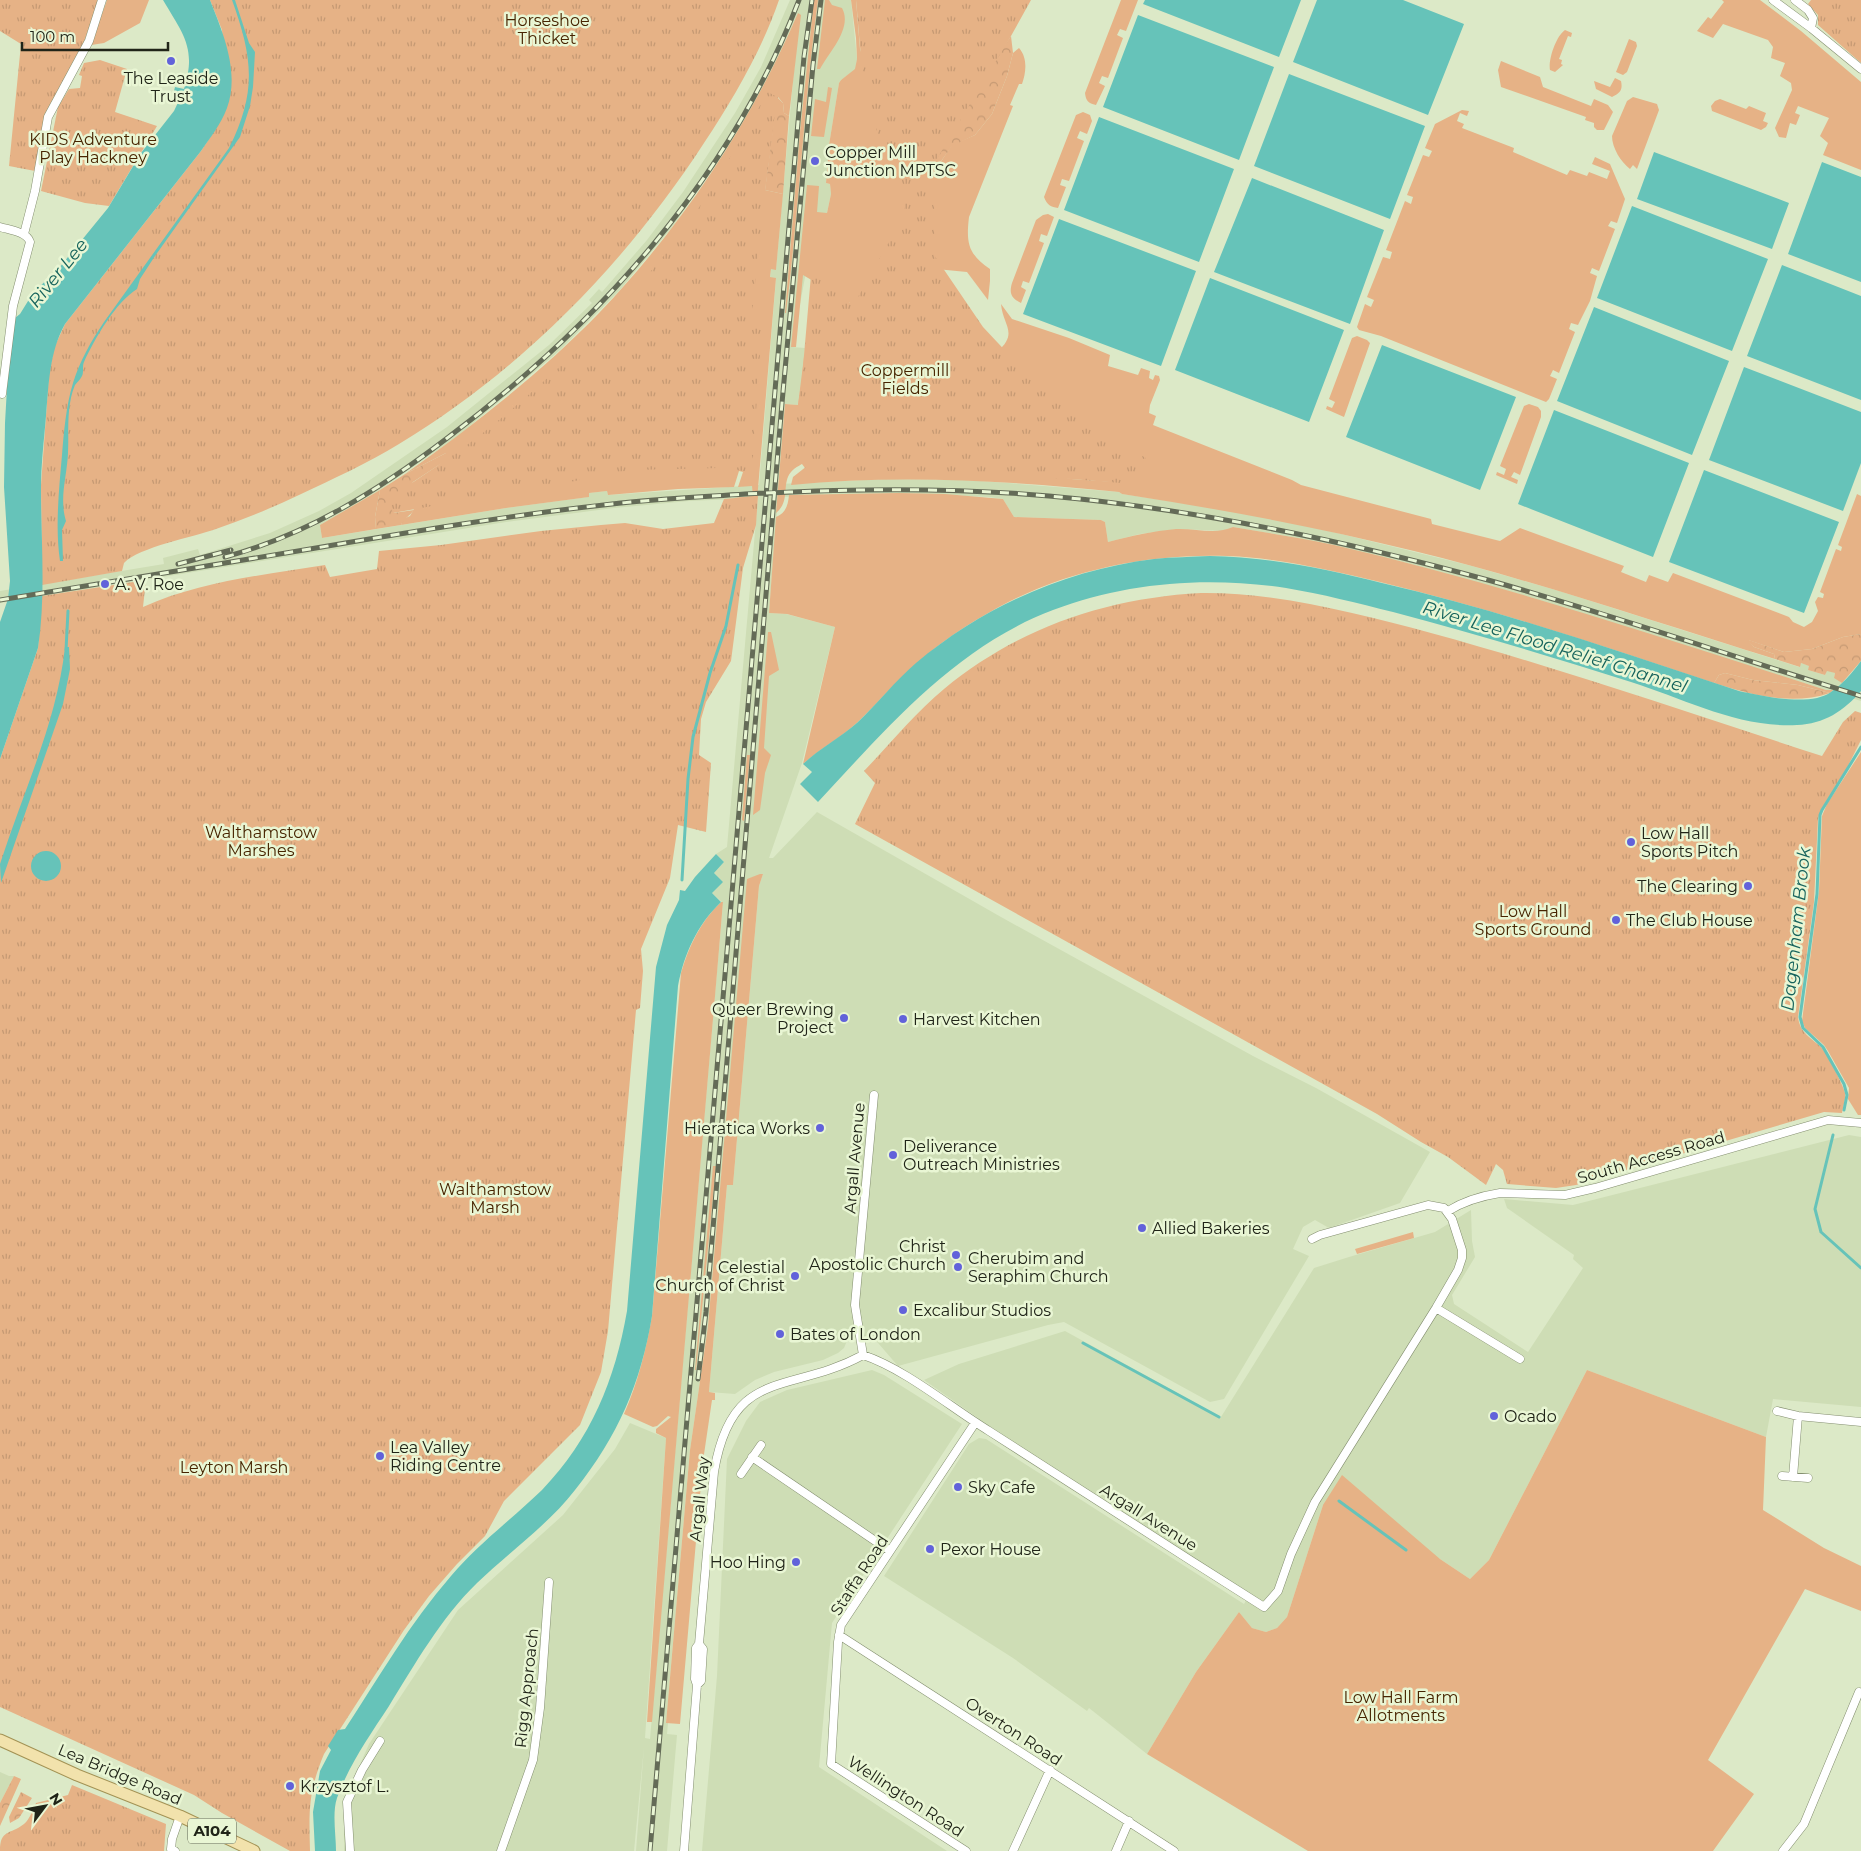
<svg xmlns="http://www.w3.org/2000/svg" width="1861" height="1851" font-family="Montserrat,sans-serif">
<defs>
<pattern id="forest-crowns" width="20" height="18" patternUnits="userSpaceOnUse" patternTransform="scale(1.25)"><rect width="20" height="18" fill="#e6b286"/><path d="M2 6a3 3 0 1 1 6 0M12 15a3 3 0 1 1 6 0" fill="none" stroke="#c59973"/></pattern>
<pattern id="park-tufts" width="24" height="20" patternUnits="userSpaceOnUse" patternTransform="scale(1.25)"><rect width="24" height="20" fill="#e6b286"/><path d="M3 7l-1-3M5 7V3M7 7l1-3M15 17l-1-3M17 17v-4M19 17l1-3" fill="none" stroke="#c59973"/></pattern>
</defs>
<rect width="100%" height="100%" fill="#dce9c7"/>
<path fill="#ceddb5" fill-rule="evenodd" d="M790,0H851L857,59L856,69L841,80L839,83L829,145L826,183L830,184L831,194L827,213H817L792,347L805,348L802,378L798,405L785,404L779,484L886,479L966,480L1008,483L1119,492L1122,494L1196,505L1296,523L1468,565L1559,591L1799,667L1801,663L1810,666L1808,670L1825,675L1827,670L1835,673L1834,678L1861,687V701L1519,594L1407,563L1303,539L1233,527L1225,531L1179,529L1140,534L1108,542L1105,522L1101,520L1014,517L1003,499L989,497L898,493L778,497L769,613L786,614L835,627L802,763L769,858H773L817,812L1001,917L1253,1056L1316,1088L1430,1152L1400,1203L1329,1228L1315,1220L1303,1227L1293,1249L1309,1256L1224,1399L1210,1402L1064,1322L1048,1325L898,1366L872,1336L848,1338L844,1348L838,1353L823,1360L774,1372L755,1380L735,1394L709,1392L727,1185H733L759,886L763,874L748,879L708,1326L690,1450L666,1723H668L667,1734L677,1735L667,1851H636L644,1747L634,1851H344V1801L369,1744L458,1610L563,1515L615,1449L630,1423L666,1438L645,1738L650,1739L723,903L712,893L722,882L714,873L724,862L716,854L727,847L758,498L689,501L614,508L506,522L0,603V591L164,564L163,558L198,549L200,555L270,533L319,511L351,493L447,427L549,345L592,303L589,300L599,289L602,292L647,240L683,192L735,113L761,67ZM798,14L800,15L794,70L776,269H771L770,278L776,279L759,485L608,495L607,491L588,493V497L506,508L322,538L320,525L380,490L458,436L559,351L619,291L673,226L720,159L750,111L776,61Z
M1849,1135L1861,1137V1407L1773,1399L1766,1437L1587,1370L1489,1560L1470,1579L1440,1559L1323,1505L1287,1617L1277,1628L1266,1632L1252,1628L1239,1612L1196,1672L1147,1754L1089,1708L1087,1711L1013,1658L884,1576L969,1444L979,1438L986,1439L1244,1604L1248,1597L975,1423L978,1418L924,1380L959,1364L1065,1331L1221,1417L1314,1268L1349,1257L1435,1232L1471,1210L1472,1241L1475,1257L1452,1295L1454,1304L1528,1352L1583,1268L1573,1259L1574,1255L1507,1208L1504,1199L1573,1205Z
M872,1370L884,1375L962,1424L832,1623L819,1767L947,1851H702L717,1676L727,1459L746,1421L760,1402L787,1390Z
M0,1772L9,1776H14L0,1803Z"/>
<path fill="#e6b286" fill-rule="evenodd" d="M107,0H149L140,23L104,43L91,45Z
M814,0H818C804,104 799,209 786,313H785L800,132Z
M825,0H829L832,5L842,8C853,28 829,52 820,69H817Z
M851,0H856L860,49L913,201L857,307L803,275L796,347H791L807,185L819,186L817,212L827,213L831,194L830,184L826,183L829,145L839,83L841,80L855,69L857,59L856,38Z
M1121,0H1138L1126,31L1120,29L1117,35L1123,38L1108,78L1102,76L1099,83L1105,86L1096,105C1088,103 1086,101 1085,93Z
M1722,0H1760L1801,31L1861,82V170L1823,155L1828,143L1820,136L1829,118L1798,106L1795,113L1800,115L1796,125L1790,123L1786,138L1779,137L1775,128L1792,90L1791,83L1780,76L1785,63L1771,58L1773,47L1768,40L1723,24L1713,38L1697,31L1708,17L1711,19L1724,2Z
M798,13L801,15L789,116L784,113L783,103L778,97L765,190L783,194L776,270L771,269L770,277L776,278L756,512L734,498L753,496L752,486L738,487L743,472L739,471L734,487L678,489L608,495L607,491L589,493V497L506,508L401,525L403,519L410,516L446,453L405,474C474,425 541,373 600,312C682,226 751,123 798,13Z
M1565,30L1572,33L1571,37L1568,36L1559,59L1562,60L1561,64L1563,65L1555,72L1550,70C1548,60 1556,36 1565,30Z
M1629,39L1636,42L1637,46L1627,72L1623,75L1616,72Z
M1019,48C1028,58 1026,73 1022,84H1019L1010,105L1013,106L969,217C966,243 968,254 990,269V281L988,300L967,272L895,265L924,160L930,178L952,145L975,135L992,114L1007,76L1013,53Z
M1501,61L1540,77L1543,87L1591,106L1594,99L1608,105L1613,112L1604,130H1597L1594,127V123L1585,120L1586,117L1501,87L1498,70Z
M1615,78L1621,81C1623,90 1620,93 1612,97L1596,89L1594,81L1610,87Z
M828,87L832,88L824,137L811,136L815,99L826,102Z
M1633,97L1657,104L1659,110L1637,169L1633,165L1630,169C1621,162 1612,148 1612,136L1627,101Z
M1720,99L1746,109L1749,106L1766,113L1763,121L1768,123L1766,127L1761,130L1712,111L1711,106L1715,101Z
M1462,110L1469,111L1467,116L1460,113L1457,121L1464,124L1462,128L1514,148L1513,152L1567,175L1570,170L1587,176L1589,172L1607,179L1610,171L1592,164L1595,157L1610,164L1625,199L1617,223L1611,221L1608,226L1615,229L1599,271L1592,268L1590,273L1597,276L1590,301L1578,325L1571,323L1569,329L1575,332L1559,373L1553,370L1550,376L1557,379L1549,399L1546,402L1381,336L1359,330L1357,327L1365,304L1371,307L1374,300L1367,297L1383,257L1390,259L1392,252L1386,250L1405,201L1411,204L1413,197L1407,195L1423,155L1429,157L1432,151L1425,148L1435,124Z
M1083,112L1090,115L1092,121L1087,134L1080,131L1077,138L1084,141L1069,181L1062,179L1060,185L1066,187L1058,208C1051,207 1047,205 1044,197L1076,115Z
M1048,214L1054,217L1047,236L1041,234L1039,241L1044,243L1029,283L1023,281L1021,287L1026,290L1021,303C1011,298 1009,293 1012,283L1036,220L1043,215Z
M1001,304L1012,319L1069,338L1110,355L1108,366L1138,375L1141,368L1150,371L1149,378L1153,380L1155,375L1159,376L1160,380L1150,405L1149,413L1156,416L1153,425L1292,480L1301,485L1431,519L1432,524L1500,541L1520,528L1624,566L1621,572L1646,582L1649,575L1668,582L1673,573L1789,617L1793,622L1804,627L1812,622L1818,611L1815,602L1818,597L1823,598L1824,594L1820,592L1836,549L1841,551L1842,547L1838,545L1857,494L1861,496V634L1843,637L1812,649L1784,652L1748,640L1754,647L1774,654L1775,659C1655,622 1536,581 1414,551C1317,527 1220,509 1122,494L1119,492C1011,481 900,474 791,485L793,477L807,466L997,352C1019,333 1003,326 1001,304ZM1013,466L1116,482L1071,479Z
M1357,336L1367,340L1370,343L1344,417L1326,409L1327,406L1332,408L1335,402L1329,399L1352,338Z
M804,357L808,460C803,464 795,467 791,472C781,484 791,501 776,513L785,404L798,405Z
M1529,404L1538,407L1541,411V417L1520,475L1514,472L1511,477L1518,480L1517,484L1496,475L1497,472L1504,475L1506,469L1500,466L1524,406Z
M380,490L375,517L376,529L322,538L320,525Z
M898,493L945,494L1003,499L1014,517L1101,520L1105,522L1108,542C1131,536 1153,531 1176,529C1195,528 1216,535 1233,527C1267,533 1301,538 1334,545C1500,583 1663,638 1826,690H1833L1830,693L1798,685L1753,680L1725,673L1719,675L1714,683C1603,646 1493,609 1380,582C1330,570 1279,558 1228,556C1149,553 1066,570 997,608C968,624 939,643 915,665C895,682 878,703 859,721C842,737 821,748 803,764L835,627L787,614L769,613L776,517C786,513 788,505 789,495Z
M768,632H771L779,670L769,676L764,748L771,755L765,773L760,810L753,815Z
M1861,752V1115H1858L1848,1099L1849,1088L1828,1051L1824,1045L1805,1028L1802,1021L1819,891L1822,816L1827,804Z
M747,755H750L744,821L742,820Z
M760,874H763L759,886L733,1185H727L709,1392L715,1393V1400H712L703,1461L680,1724L666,1723L690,1450L708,1326L747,879Z
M721,902H723L717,973L652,1722H647L666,1438L656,1433V1429L671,1417L668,1416L657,1426L653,1427L624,1414C638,1382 646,1350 652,1316L681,973C689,946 700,922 721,902Z
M713,1166H716L696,1370H695Z
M1413,1232L1414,1238L1357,1254L1355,1249Z
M1587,1370L1766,1437L1763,1510L1824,1548L1861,1566V1611L1805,1589L1708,1760L1754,1794L1713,1851H1308L1147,1754L1196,1672L1239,1612L1252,1628L1266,1632L1277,1628L1287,1617L1323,1505L1342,1475L1440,1559L1470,1579L1489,1560Z"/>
<path fill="url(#forest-crowns)" d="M1011,36L1013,53L1007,76L992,114L975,135L952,146L929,178L924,160Z
M777,97L783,103L784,113L789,116L783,194L765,190Z
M446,453L451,457L413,482L393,513L414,510C410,516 404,518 401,525L376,529L375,517L380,490L405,474Z
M1861,634V661L1842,683L1834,678L1835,673L1827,671L1825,675L1808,670L1809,666L1801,663L1800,667L1775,659L1774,654L1754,647L1746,639L1784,652L1812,649L1843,637Z
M1725,673L1753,680L1798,685L1830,693C1792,706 1751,695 1714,683L1719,675Z
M14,1776L21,1779L0,1826V1803Z
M21,1792L32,1798L19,1818L10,1823L9,1817Z"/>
<path fill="url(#park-tufts)" d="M0,0H99L84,42L46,112L35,171L9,166L21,44L0,31Z
M210,0H779C762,50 733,99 704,143C626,263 522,370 399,444C368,463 333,479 299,495C272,508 244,519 216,529C194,537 139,547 124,563L122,571L42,585L41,485L49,374L54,348L65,324L201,151L215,130L227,106L222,30Z
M856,0H1031L1011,36L926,177L935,211L934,255L983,327L1013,359L1077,414L1117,442L1146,458L1134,484L1071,479L909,473L876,470L822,473L818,468H805L802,464L785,458L798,405L802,378L811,275L839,286L850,303L858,297L904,215V205C889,168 875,131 867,92C860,62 859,31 856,0Z
M1811,0H1861V63L1818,25V15L1808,4Z
M100,60L127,69L115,112L157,126L109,206L85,203L41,191L58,107L69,89L80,88L82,76L79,75L84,63Z
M768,92L777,97L765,190L751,323L762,324L752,472L720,468L631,470L539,488L513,486L460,501L393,513L388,499C420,477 454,456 484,432C559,372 628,305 685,228C716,185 741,138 768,92Z
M758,496L756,525L743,568L731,661L706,702L701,719L699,755L711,763L706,832L678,825L670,878L641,949L643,971L640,1008L636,1010L608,1331L601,1372L580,1425L504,1501L485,1536L457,1564L429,1596L404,1630L324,1754C308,1793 309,1810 310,1851H290L222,1813L194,1795L0,1707V759L38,648L42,596L146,580L143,607C201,581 264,575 325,565L330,577L377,569L379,551L441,545L541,531L601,525L625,523L663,529L714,523L724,499Z
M1201,593C1276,592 1359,614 1431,633C1563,669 1692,714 1822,756L1843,722L1855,711L1861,713V740L1847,768L1822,808L1818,819L1814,902L1798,1017C1800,1033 1810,1037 1821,1047C1827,1054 1843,1084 1845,1093C1846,1099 1843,1107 1842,1113L1824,1112L1576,1185L1556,1188L1507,1184L1503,1170L1496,1164L1486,1185L1448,1157L1421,1142L1377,1114L855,824L875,783L864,771C890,744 915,713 944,689C1018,628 1106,598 1201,593Z
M72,1785L166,1824L164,1851H0C0,1829 10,1835 24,1824C30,1819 33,1809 36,1803L68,1795Z"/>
<path fill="#66c3b9" d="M163,0H210C223,33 240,72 227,108C221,124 210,138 201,151L65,324C49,353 49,384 46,416C44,440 41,465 41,489C41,541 46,596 38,648L0,759V622L8,599L10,581L4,487L5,423L8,370L15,318L20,314L33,293L59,268L108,208L141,153L174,111L182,94L174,91L175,87L184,89C197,48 183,34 163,0Z
M232,0H235L249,43L255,52L253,87L250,106L240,137L155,256L140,279L137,289C116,302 95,338 84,362C82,366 84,372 82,376C80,380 77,382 75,385C66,406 69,432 68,453C67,477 59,498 66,521L62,530L63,561H60C55,527 59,490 62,455C64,431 66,406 73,383C80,361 91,341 104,322L229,148C257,92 253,58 232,0Z
M1145,0H1301L1279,57L1143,4Z
M1317,0H1403L1464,24L1428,115L1293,62Z
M1138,15L1274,67L1239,160L1103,107Z
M1289,74L1425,126L1390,219L1254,166Z
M1099,117L1234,169L1199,262L1064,210Z
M1654,152L1789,203L1772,249L1637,199Z
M1822,162L1861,177V282L1788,254Z
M1252,178L1384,230L1350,324L1214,272Z
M1632,206L1768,259L1732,351L1597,298Z
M1059,219L1196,271L1161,366L1023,314Z
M1782,265L1861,296V400L1747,356Z
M1210,278L1344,330L1309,422L1175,370Z
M1594,307L1729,361L1692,455L1557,401Z
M1382,345L1516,397L1480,490L1346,437Z
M1744,367L1861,412V463L1843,511L1709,460Z
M1554,410L1689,463L1653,557L1518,504Z
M1704,470L1839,522L1804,613L1669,562Z
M1210,556C1269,557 1325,569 1382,583C1503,611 1621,652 1739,691C1762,696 1811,707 1831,692C1843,684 1852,673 1861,661V691C1844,711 1824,724 1797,725C1738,728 1685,699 1631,682C1552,657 1473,633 1393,612C1357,603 1322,594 1286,588C1208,576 1126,582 1053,610C955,647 887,728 818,802L800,784L812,772L803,764C820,748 841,737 858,722C878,703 895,681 916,663C984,606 1066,570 1154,559C1172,557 1192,557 1210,556Z
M65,647H69L70,669L63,704L1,883L0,864C23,792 57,722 65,647Z
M31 866a15 15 0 1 1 30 0a15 15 0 1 1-30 0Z
M716,854L724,862L714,873L723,882L712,893L721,902C697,925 684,954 678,986L652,1316C641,1383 618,1436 575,1490C549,1524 508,1553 477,1583C441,1618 415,1664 389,1706C370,1735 349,1765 337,1798C332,1813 336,1835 336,1851H315L313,1812L320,1771L331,1750L328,1746L338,1730L345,1729C379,1677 410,1623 451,1576C478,1544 512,1519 542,1490C591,1439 615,1380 627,1311L656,967L667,925L679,900L680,890L685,891L695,877Z"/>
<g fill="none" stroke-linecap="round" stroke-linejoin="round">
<path stroke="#66c3b9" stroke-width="3" d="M66,650L68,611
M682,880L688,779L693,737L710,673L726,626L738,565
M1844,1110L1847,1095L1844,1084L1823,1047L1803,1028L1800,1017L1817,894L1820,815L1822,810L1861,747
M1833,1135L1815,1209L1821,1232L1861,1268
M1083,1343L1219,1417
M1339,1501L1406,1550"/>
<g stroke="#838e6f" stroke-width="9">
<path id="street" d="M1773,0L1811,28L1861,69
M1795,0L1808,10L1813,18L1811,28
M0,227C10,230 27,232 30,242L13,306L2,394
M24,234L35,191L48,117L89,41L102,0
M1448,1211C1464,1201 1481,1196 1500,1193L1565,1195L1595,1188L1828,1120L1861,1123
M1436,1308L1520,1359
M863,1355C905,1369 950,1407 989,1431C1081,1490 1172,1549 1264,1607L1278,1591L1291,1554L1315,1502L1436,1308L1458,1270L1462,1258V1250L1452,1219L1444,1208L1428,1205L1320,1235L1312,1239
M863,1355L855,1305L874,1095
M1777,1411L1798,1416L1861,1422
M752,1457L890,1551
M741,1474L761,1445
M1782,1476L1808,1478
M1793,1477L1798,1416
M839,1635L1174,1851
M697,1685L701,1681L703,1649L699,1644
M175,1851L171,1849L172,1839L180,1816
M350,1851L347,1802L362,1770L380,1741
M501,1851L533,1760L540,1708L549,1582
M684,1851L697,1685L695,1679L696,1648L699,1644L714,1472C732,1365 790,1395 863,1355
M966,1851L831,1764L838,1642L841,1625L975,1423
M1013,1851L1050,1770
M1116,1851L1129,1821
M1783,1851L1804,1824L1859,1692"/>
</g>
<g stroke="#a39254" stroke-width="13">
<path id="primary" d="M0,1740L77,1775L180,1816L254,1851"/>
</g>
<use href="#street" stroke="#fff" stroke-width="8"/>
<use href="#primary" stroke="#f2e2ac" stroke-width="11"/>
<g stroke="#646b57" stroke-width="5">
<path id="rail" d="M225,557C307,535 379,490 446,439C598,325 730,179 799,0
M178,564L231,550
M0,600C103,583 207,566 310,549C410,532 511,515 612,504C656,499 700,497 745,494C846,489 947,487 1049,496C1197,509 1345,541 1488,580C1613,615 1737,658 1861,696
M698,1379L706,1312L782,403L813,65L821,0
M650,1851L798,122L804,57L812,0"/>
</g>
<use href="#rail" stroke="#e9f6d4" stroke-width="3" stroke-dasharray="9" stroke-linecap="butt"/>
</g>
<g fill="#6262da" stroke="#e9f6d4" stroke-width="2">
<circle cx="171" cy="61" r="5"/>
<circle cx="815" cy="161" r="5"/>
<circle cx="105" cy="584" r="5"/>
<circle cx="1631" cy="842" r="5"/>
<circle cx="1748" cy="886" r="5"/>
<circle cx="1616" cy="920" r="5"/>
<circle cx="844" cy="1018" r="5"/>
<circle cx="903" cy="1019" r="5"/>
<circle cx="820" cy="1128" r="5"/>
<circle cx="893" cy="1155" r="5"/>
<circle cx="1142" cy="1228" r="5"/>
<circle cx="956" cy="1255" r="5"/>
<circle cx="958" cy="1267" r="5"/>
<circle cx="795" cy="1276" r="5"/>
<circle cx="903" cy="1310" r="5"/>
<circle cx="780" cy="1334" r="5"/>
<circle cx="1494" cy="1416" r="5"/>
<circle cx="380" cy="1456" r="5"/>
<circle cx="958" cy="1487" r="5"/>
<circle cx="930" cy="1549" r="5"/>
<circle cx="796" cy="1562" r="5"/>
<circle cx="290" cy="1786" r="5"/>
</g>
<g text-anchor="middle" stroke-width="5" stroke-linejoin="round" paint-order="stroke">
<rect fill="#e9f6d4" stroke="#5c6350" stroke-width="1" x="188" y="1818.5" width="48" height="25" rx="4"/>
<g font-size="15" font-weight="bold" fill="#202418">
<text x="212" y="1836">A104</text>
</g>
<g font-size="16" fill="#472400" stroke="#e9f6d4">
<text x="547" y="26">Horseshoe<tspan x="547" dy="18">Thicket</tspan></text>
<text x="93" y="145">KIDS Adventure<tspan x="93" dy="18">Play Hackney</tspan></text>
<text x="905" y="376">Coppermill<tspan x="905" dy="18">Fields</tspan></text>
<text x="261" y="838">Walthamstow<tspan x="261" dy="18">Marshes</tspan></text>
<text x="1533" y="917">Low Hall<tspan x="1533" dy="18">Sports Ground</tspan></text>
<text x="495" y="1195">Walthamstow<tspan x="495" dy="18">Marsh</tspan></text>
<text x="234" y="1473">Leyton Marsh</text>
<text x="1401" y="1703">Low Hall Farm<tspan x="1401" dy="18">Allotments</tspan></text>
</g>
<g font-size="16" fill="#202418" stroke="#e9f6d4" text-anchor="start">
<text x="171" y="84" text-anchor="middle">The Leaside<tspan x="171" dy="18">Trust</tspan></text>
<text x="825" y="158">Copper Mill<tspan x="825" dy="18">Junction MPTSC</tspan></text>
<text x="115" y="590">A. V. Roe</text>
<text x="1641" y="839">Low Hall<tspan x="1641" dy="18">Sports Pitch</tspan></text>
<text x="1738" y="892" text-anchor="end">The Clearing</text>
<text x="1626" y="926">The Club House</text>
<text x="834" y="1015" text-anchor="end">Queer Brewing<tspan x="834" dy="18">Project</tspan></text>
<text x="913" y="1025">Harvest Kitchen</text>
<text x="810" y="1134" text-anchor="end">Hieratica Works</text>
<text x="903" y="1152">Deliverance<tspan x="903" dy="18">Outreach Ministries</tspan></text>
<text x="1152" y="1234">Allied Bakeries</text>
<text x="946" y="1252" text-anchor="end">Christ<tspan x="946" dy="18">Apostolic Church</tspan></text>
<text x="968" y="1264">Cherubim and<tspan x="968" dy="18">Seraphim Church</tspan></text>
<text x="785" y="1273" text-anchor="end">Celestial<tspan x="785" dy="18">Church of Christ</tspan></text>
<text x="913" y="1316">Excalibur Studios</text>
<text x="790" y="1340">Bates of London</text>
<text x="1504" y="1422">Ocado</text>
<text x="390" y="1453">Lea Valley<tspan x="390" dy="18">Riding Centre</tspan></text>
<text x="968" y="1493">Sky Cafe</text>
<text x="940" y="1555">Pexor House</text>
<text x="786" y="1568" text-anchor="end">Hoo Hing</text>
<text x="300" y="1792">Krzysztof L.</text>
</g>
<g font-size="16" fill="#202418" stroke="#e9f6d4">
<text transform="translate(1651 1157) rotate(-16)" y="6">South Access Road</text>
<text transform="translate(854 1158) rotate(-85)" y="6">Argall Avenue</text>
<text transform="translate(699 1499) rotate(-84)" y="6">Argall Way</text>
<text transform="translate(1149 1517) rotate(32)" y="6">Argall Avenue</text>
<text transform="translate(859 1575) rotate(-57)" y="6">Staffa Road</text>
<text transform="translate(526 1688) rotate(-84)" y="6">Rigg Approach</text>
<text transform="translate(1014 1731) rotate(33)" y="6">Overton Road</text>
<text transform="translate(120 1774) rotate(23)" y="6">Lea Bridge Road</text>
<text transform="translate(906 1796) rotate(33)" y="6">Wellington Road</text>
</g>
<g font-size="18" font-style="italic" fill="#16635c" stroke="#e9f6d4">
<text transform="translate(58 273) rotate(-51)" y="6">River Lee</text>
<text transform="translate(1555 647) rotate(17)" y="6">River Lee Flood Relief Channel</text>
<text transform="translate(1796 929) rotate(-84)" y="6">Dagenham Brook</text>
</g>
</g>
<g transform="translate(45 1806) rotate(58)" stroke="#e9f6d4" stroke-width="4" paint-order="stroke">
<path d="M0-4L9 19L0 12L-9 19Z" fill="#202418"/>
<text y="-8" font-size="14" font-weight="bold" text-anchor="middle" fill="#202418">N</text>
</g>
<path d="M22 42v8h146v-8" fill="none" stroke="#202418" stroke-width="2.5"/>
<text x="30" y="42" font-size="15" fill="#202418" stroke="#e9f6d4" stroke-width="4" paint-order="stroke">100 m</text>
</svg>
